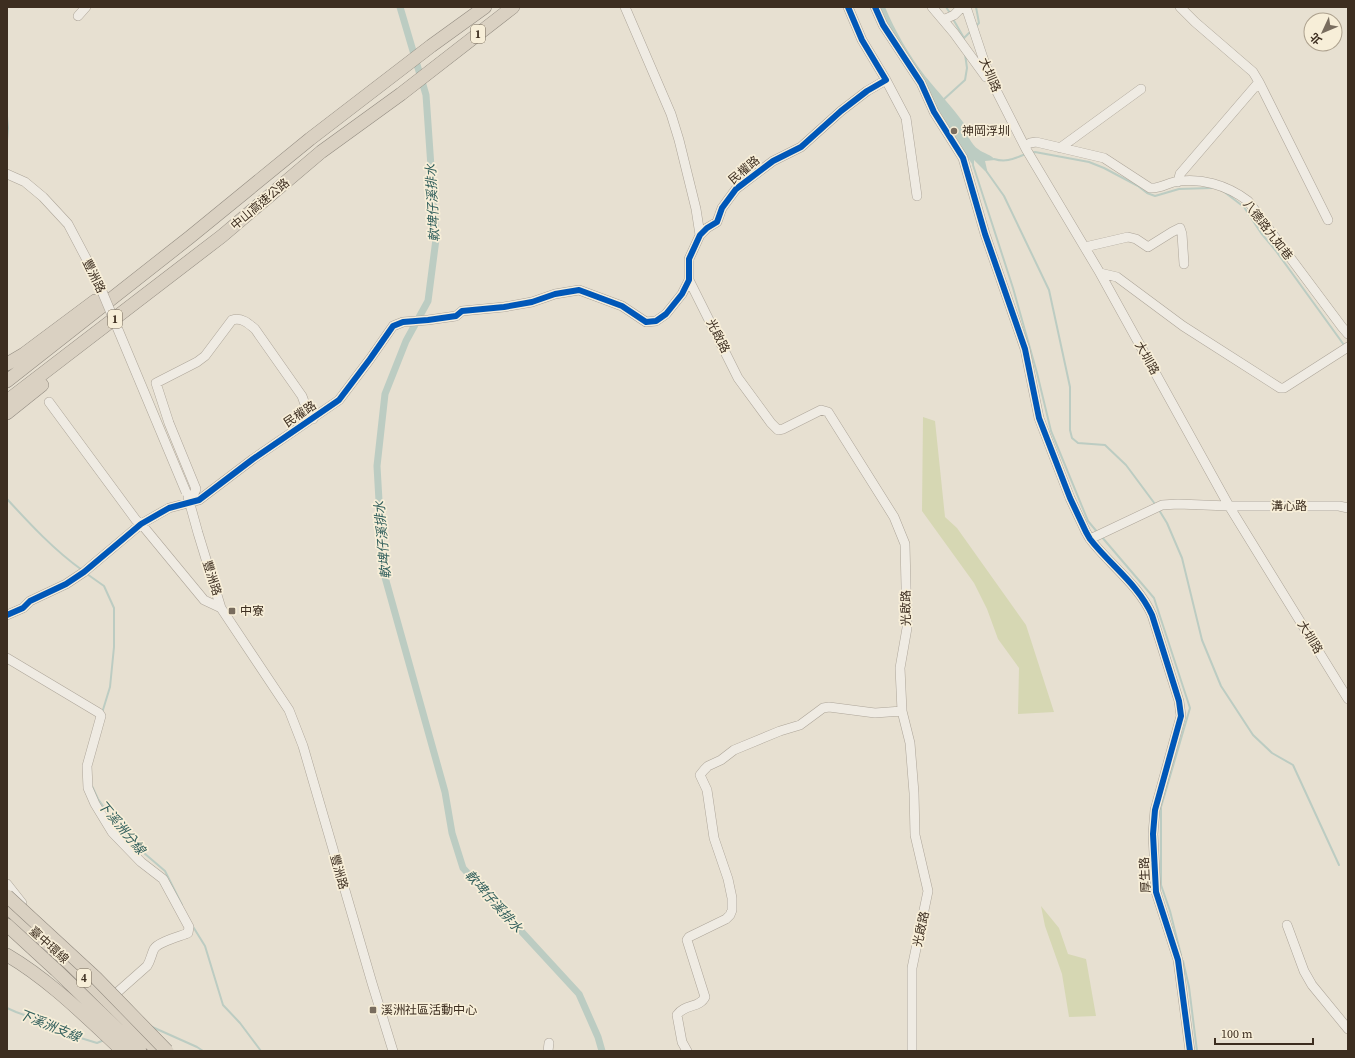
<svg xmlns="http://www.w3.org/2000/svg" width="1355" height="1058" font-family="'Source Serif 4','Noto Sans TC',serif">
<rect width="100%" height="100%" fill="#e7e0d1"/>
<path fill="#d6d7b3" d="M923,417L935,421L945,517L957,528L1026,625L1054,712L1018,714L1019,668L998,639L987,609L974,583L922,511Z
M1041,906L1059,928L1068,954L1086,959L1096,1016L1069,1017L1062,974L1045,926Z"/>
<path fill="#bcccc2" d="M877,7H885C895,31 909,55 925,76C939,93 953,108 966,126C964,132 973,146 978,149C984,154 991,154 995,160L985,161L988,174L974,160V167L949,129Z"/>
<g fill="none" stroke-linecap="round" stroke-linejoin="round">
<path stroke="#bcccc2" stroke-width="2" d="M946,7L950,13
M976,7L979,23L976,26
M953,19L964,38
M964,42V38L971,31
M943,100L965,80L967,68L965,54
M7,116L8,128L7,141
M1031,153L1035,152L1089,162L1104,168L1138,186L1147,193L1155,196L1179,189L1211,188
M994,159C1007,163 1015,158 1026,154
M973,165L1013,288L1037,373L1051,431L1088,521L1098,533
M987,172L1004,196L1049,290L1070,387V430L1072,438L1078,443L1105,445L1126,465L1155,504
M1223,191L1244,207L1261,233L1276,251L1344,345
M7,499C30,524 54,550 82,570
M1159,510L1167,523L1182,558L1202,640L1221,686L1253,735L1272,753L1293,765L1339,865
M1101,536L1154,598L1190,708L1161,807V885L1170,911L1181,955
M87,574L104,586L114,608V647L110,687L102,713
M92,786L98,799L113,820L137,847L165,871L182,905
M192,925L205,946L223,1005L240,1023L261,1051
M1183,961L1189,987L1197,1051
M7,1008L16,1012L66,1030L71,1035L97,1043L104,1040
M150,1026L197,1047L203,1051"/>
<path stroke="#bcccc2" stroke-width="7" d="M400,7L426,95L436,239L428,301L406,341L385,394L377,466L383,570L445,792L452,833L463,868L579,994L598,1037L602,1051"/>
<g stroke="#ada599" stroke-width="10">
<path id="minor" d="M625,7L671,114L679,140L696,209L700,235
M875,7L883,25L921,83L934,112L963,158L985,234L1025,349L1039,418L1070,498L1086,532L1090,539C1110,565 1138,584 1152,615L1179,701L1181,716L1155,810L1153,834L1156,892L1178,960L1190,1051
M932,7L954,33L986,77
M966,7L985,64L995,88L1026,149L1100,273L1229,506L1348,699
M78,16L86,7
M943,20L954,15L962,7
M886,80L906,118L917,196
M1259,82L1328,220
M1025,146L1030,143L1036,142L1104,158L1150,188C1159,189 1166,184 1174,182C1200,177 1227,185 1248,201L1342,327L1348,334
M1060,148L1141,89
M7,174L25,182L43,197L68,224L96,277
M1178,182L1180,174L1259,82L1253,72L1195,22L1180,7
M1085,247L1128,237L1136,239L1148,247L1172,232L1180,228L1182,234L1184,264
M1100,273L1117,277L1183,326L1280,388H1284L1348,347
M689,280L738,378L771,423L778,430L783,429L821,410L828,412L894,517L905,544L907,628L900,668L902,711L910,743L914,793L915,835L928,891L912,968V1051
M49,402L136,520L143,526L204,600L221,608
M188,497L198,533L221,608L289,710L303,746L372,983L393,1051
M190,502L196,489L169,423L156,383L197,362L205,356L232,320C241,317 248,323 255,329L302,396L306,407L313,419
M1090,539L1162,505L1178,504L1229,506H1339L1348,508
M7,615L23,608L30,601L66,584L84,572L141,524L169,508L199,500L253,459L339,400L370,359L393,326L403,322L428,320L456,316L462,311L504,307L532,302L555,294L579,290L622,306L646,322L656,321L666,314L682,294L689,280V259L700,235L707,228L717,222L722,208L736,189L773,161L801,147L841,111L867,91L886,80L862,40L848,7
M7,658L99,713L101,716L87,766L88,788L95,804L112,832L141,862L163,879L189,927L188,933C181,936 158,942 154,949C151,955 151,960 147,966L112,997
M7,884L22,903
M1287,925L1304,971L1312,985L1348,1029
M548,1051L549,1043
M687,1051L682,1042L677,1015C684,1004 700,1008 705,997L687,940L689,937L726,919L730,915L732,910V898L728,879L714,838L707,790L700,775L704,770L708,766L721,760L734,750L780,731L800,725L823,708L829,707L875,713L902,711"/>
</g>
<g stroke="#928b80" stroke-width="14">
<path id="highway" d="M7,364L24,354L95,301
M7,381L190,237L310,139L431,46L485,7
M7,401L222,236L321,152L401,94L513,7
M7,413L42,385
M7,907L69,963L158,1051
M7,925L56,970L140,1051
M7,955C51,981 86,1017 123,1051"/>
</g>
<use href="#minor" stroke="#efebe3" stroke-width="9"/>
<use href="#highway" stroke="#dad1c2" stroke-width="13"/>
<g stroke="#ada599" stroke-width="10" stroke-linecap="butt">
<path id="minor-bridge" d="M96,277L186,492"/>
</g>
<g stroke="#928b80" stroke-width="14" stroke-linecap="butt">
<path id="highway-bridge" d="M7,896L96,978L167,1051"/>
</g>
<use href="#minor-bridge" stroke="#efebe3" stroke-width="9"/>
<use href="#highway-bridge" stroke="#dad1c2" stroke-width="13"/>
<g stroke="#f7eed8" stroke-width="8">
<path id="cycleway" d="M875,7L883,25L921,83L934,112L963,158L985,234L1025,349L1039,418L1070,498L1086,532L1090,539C1110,565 1138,584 1152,615L1179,701L1181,716L1155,810L1153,834L1156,892L1178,960L1190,1051
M7,615L23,608L30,601L66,584L84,572L141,524L169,508L199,500L253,459L339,400L370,359L393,326L403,322L428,320L456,316L462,311L504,307L532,302L555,294L579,290L622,306L646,322L656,321L666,314L682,294L689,280V259L700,235L707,228L717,222L722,208L736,189L773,161L801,147L841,111L867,91L886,80L862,40L848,7"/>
</g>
<use href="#cycleway" stroke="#0057b8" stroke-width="6"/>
</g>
<g fill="#786c5e" stroke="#f7eed8" stroke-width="1.5">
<circle cx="954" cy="131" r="4"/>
<rect x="228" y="607" width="8" height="8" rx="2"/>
<rect x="369" y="1006" width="8" height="8" rx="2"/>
</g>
<g text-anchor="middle" stroke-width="3.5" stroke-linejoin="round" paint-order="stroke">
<g fill="#f7eed8" stroke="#756857" stroke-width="1">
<rect x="471" y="25" width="14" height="18" rx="3"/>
<rect x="108" y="310" width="14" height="18" rx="3"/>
<rect x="77" y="969" width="14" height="18" rx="3"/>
</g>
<g font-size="11" font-weight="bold" fill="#3d2e20">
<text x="478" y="38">1</text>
<text x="115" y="323">1</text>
<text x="84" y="982">4</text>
</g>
<g font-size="12" fill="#3d2e20" stroke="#f7eed8">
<text transform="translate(990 75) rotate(67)" y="4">大圳路</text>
<text transform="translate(744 170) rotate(-40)" y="4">民權路</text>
<text transform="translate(260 204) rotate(-40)" y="4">中山高速公路</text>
<text transform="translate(1268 230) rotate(52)" y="4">八德路九如巷</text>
<text transform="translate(94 276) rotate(64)" y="4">豐洲路</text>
<text transform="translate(718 336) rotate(63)" y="4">光啟路</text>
<text transform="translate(1147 358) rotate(61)" y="4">大圳路</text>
<text transform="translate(300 414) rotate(-34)" y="4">民權路</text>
<text x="1289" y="510">溝心路</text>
<text transform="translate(212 578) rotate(72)" y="4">豐洲路</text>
<text transform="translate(906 608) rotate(-91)" y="4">光啟路</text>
<text transform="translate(1310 637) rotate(59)" y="4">大圳路</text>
<text transform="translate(339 872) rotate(74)" y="4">豐洲路</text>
<text transform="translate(1145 875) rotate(-93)" y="4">厚生路</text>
<text transform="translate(921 929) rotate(-78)" y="4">光啟路</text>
<text transform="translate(49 945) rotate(42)" y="4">臺中環線</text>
</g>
<g font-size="12" fill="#3d2e20" stroke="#f7eed8" text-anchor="start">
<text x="962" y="135">神岡浮圳</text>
<text x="240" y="615">中寮</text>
<text x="381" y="1014">溪洲社區活動中心</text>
</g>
<g font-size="13" font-style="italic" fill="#2f5d5a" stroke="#f7eed8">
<text transform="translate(432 203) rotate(-93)" y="5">軟埤仔溪排水</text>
<text transform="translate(382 540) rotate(-95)" y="5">軟埤仔溪排水</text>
<text transform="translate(122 827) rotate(50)" y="5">下溪洲分線</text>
<text transform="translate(494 901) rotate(48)" y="5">軟埤仔溪排水</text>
<text transform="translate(50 1025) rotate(22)" y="5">下溪洲支線</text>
</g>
</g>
<rect width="1355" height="1058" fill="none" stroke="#3d2e20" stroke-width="16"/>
<g transform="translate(1323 32) rotate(226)"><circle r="19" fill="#f7eed8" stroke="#ada18e"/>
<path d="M0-3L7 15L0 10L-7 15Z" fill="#786c5e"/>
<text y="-6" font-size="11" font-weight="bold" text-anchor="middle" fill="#3d2e20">北</text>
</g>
<path d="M1215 1038v6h98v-6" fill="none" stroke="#3d2e20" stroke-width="2"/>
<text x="1221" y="1038" font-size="12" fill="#3d2e20" stroke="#f7eed8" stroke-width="3" paint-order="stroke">100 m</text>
</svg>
